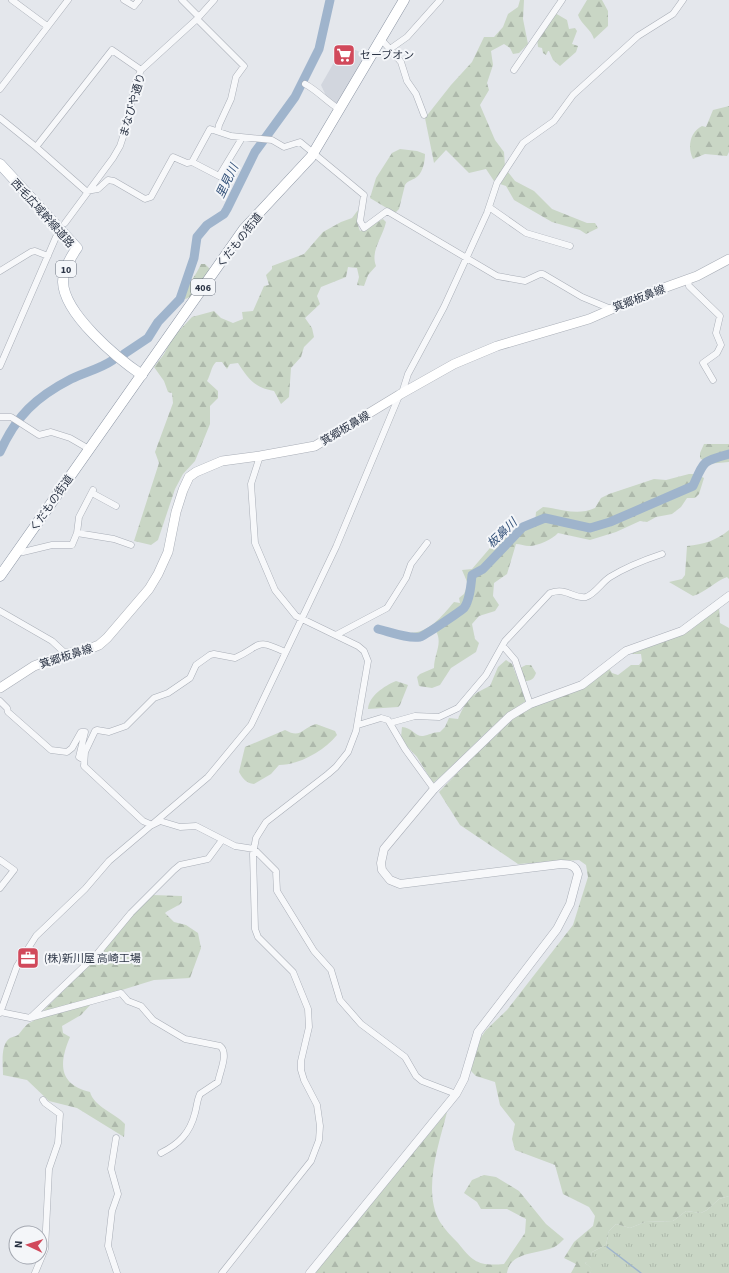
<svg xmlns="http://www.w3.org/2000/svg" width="729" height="1273" font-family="'Source Sans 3','Noto Sans JP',sans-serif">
<defs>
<pattern id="grass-tufts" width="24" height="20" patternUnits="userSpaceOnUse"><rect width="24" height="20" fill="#c9d6c5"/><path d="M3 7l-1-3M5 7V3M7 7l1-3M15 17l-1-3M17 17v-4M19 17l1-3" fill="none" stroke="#adb8ab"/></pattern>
<pattern id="forest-firs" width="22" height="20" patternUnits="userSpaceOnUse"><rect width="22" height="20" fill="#c9d6c5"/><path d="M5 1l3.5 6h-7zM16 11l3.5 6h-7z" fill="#adb8ab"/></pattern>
</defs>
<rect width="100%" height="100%" fill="#e4e7ec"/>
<path fill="#d2d6de" d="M344,45L362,53L365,58L337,105L328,100L321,85Z"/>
<path fill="url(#grass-tufts)" d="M729,1196V1273H590L592,1269L585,1263L590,1260L592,1252L606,1245L609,1231L616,1224L630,1228L645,1222L673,1221L686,1211L701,1213L707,1210L719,1199Z"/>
<path fill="url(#forest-firs)" d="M520,0H524L523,19L528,44L519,53L513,54L510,48L504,44L491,51L493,65L487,83L489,90L480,105L495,140L504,152L505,167L494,181L486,169L469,173L446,150L434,163L425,118L451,85L472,62L484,37H494L503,27L508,14L518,7Z
M587,0H602L608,11V26L594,39C591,29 581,24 578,15Z
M555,13L567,20L569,29L575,28L577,31L572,44L578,46L576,52L560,66L553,60L549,51H548L546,55L543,53L542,48L538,47L537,39Z
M729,106V152L727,156L705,154L693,159C687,147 690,132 702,126L706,127L713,110Z
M400,149L417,151L425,154C425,161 423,171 418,176C414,180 408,180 405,185L399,209L395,213L370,198L376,178L392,153Z
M508,172L515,181L534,191L552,209L587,223H595L598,228L586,234L580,230L552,222L514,200L506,186L500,184Z
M358,210L357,222L360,231L383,219L386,222C383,237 370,251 376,266L368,275L364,286L357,285L359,277L357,268L348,267L346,277L321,287L317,296L320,304L305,318L312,328L314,337L304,347L301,357L291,368L289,397L281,404L274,391C254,387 249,380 238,363L230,364L227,369L222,362H216C211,367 211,374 207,381L218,391V398L210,406V424L195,461L183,474L175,489L158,540L151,545L134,541L159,463L155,452L173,403L172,393L168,392L164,381L154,367L164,354L173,337L192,317L214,311L221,318L233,323L243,319L242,312L253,311L264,286L269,285L266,275L272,269V266L304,254L323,232L341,222L352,218Z
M201,264H205L210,269C207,278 195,297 185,299L182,297C187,285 196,276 201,264Z
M704,444H729V462L707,464L700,458V453Z
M689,474H696L704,478L699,494L695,498H687L681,507L672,514L656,517L647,522L640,521L616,532L590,540L558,533C553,539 538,546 529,546C525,546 520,544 516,544L507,574L494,583L493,596L499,605L495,611L479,616L472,624L475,639L479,643L476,652L451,668L440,685L432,688L419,686L417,677L420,674L434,668C434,654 443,644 436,631L423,638L409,633C429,633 441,617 454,602L460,603L459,598L464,594L468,584L462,570L472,569L490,548L497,535L510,532L518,534L535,524L536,512L543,507C562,509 577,516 595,508L601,498L609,494L654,479L666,480Z
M729,530V579L727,577C714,582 706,592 693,596L669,582L682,579L685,575L687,546C704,544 716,541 729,530Z
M719,607L720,623L729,628V1196L719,1199L707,1210L701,1213L686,1211L673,1221L645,1222L630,1228L616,1224L609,1231L606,1245L592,1252L590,1261L585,1263L593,1269L590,1273H571L576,1264L564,1258L574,1242L593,1226L595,1216L589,1207L563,1194L555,1165L515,1150L512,1139L515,1124L500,1105L495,1082L476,1076L469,1069L477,1043L486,1030L507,1010L573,925L588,877L586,865L579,860L518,864L460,825L439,792L500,729L527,709L608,667L612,673L618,675L631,665H639L642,661L641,654H633L631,651L691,630Z
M506,660L512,664L526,701C490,723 465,757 433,783L417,757L403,742L401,737L402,727C411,727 416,737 423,736C429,735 433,732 440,732L445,727L449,718L458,719C466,700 472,694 490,686L498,667Z
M526,665H531L536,673C534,679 531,681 525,681L520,668Z
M396,681L408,685L400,705L398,707L368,709C369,696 384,686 396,681Z
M316,724L335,731L337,735C324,751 299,765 279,765L271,774L254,784C246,783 243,779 239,772L245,747L285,730C301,739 302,728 316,724Z
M152,895L182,896V902C178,907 171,908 165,913L174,922L186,925L198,933L201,948L190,978L154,980L109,994L92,1003L81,1015L62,1026L63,1033L70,1037C59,1063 58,1084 90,1092C94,1107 115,1113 125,1124L124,1137L77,1108L49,1101L27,1080L3,1075C3,1064 0,1045 10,1038C14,1036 16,1037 19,1034C24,1028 26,1024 33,1021L96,958L125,921Z
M447,1112C439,1144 422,1191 440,1222C445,1230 452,1237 458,1243C474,1263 479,1266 504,1264L525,1233L526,1219L507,1209H481L477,1202L464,1193L472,1180L484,1175L496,1177L519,1191L546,1224L564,1239C561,1242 556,1247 552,1248C536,1254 510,1252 507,1273H313Z"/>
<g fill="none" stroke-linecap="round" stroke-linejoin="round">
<path stroke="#9fb4cc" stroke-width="1.5" d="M607,1247L641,1273"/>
<path stroke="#9fb4cc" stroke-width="9" d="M124,354L148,338L158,322L180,299L194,258L197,237L207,225L224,214L227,209L255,152L295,97L319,49L330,0
M0,452C16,416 36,397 71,379C85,372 100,369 113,360
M378,629C390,632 408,639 420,637C424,636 461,611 464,608C470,600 471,585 472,575L483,569L523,527L545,518L590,528L610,522L693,486C704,461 702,461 729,454"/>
<g stroke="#a9aeb7" stroke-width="7">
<path id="minor" d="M12,0L47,26
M124,0L134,6L139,0
M182,0L199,17
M197,19L244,66L236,77L231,99L219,125L218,131
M381,39L401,62L407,81L416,94L424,115
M390,49L407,37L440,0
M514,70L562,0
M305,84C318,91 326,101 339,109
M0,89L68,0
M0,118L36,147L86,191L98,189L108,180L114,181L145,199L151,197L173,157L187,163L192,162L219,176L242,138
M36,147L112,50L141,70
M192,162L210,129L231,136L272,140L284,147L300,142L364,195L360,221L364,228L387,211L497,276L525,281L540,274H543L582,297L611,309
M489,207L526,233L570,246
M65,223L113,158L120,146L125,131L136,82L141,70L197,19L214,0
M0,271L31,252L35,251L48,256
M688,280L689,286L720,316L716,333L721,345L717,353L703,363L713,380
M0,366L56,237
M402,393L408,374L444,307L487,213L497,183L523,143L554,121L573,95L638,36L673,14L683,0
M0,417H11L39,435L51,432L70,438L89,449
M92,493L116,506
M77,533L79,517L93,490
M17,551L23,552L52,545H72L77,533L114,539L131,545
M0,611L52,641L66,654
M336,635L387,608L406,578L411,564L427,543
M503,646L515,660L530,704
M285,652C254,637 262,646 235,658L214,654L210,655L196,665L190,678L168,693L154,698L126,726L109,732L97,730L95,731L85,752L84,766L143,821L152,825L160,821L180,827L196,826L235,846L254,849L276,871L277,891L314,951L331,970L340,1000L361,1024L405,1057L416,1076L422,1081L456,1094
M0,701L7,708L8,712L51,750L67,752L72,748L81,732H85L79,757L84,760
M390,723L415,716L439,717L458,708L486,675L505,641L550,593C567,587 573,599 586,597C595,594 602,582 610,577C626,567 644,560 662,554
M358,725L381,718L388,720L405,749L434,789
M0,860L14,870L0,888
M0,1012L30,1018L97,954L131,913L174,870L180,865L208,859L222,840
M0,1013L17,966L36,936L85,889L109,861L208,777L251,725L336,547L399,396
M30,1018L121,993L128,1001L141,1006L153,1020L185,1039L220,1046C229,1053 220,1071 218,1082L200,1094C197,1100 197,1106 195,1113C190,1133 179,1144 161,1153
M116,1138L111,1169L118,1194L112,1211L108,1246L117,1273
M35,1273L45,1249L49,1169L58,1143L60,1114L45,1103L43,1100
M222,1273L311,1161L319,1140L320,1126L317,1105L304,1080L301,1070V1061L309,1027L308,1009L293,972L258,937L255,929L253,854L256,838L266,822L328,774L336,767L348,752L356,731L368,661L364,651L358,646L296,616L275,590L255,543L251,484L260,456"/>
</g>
<g stroke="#a9aeb7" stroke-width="9">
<path id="tertiary" d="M310,1273L456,1094L464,1079L478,1032L557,929L570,904L578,874C576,865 569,864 561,864L400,884L390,880L382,870L381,863L384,849L434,789L510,716L530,704L582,685L626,651L682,631L729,596"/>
</g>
<g stroke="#a9aeb7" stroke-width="10">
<path id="secondary" d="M0,688L34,666L66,654L89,649L99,645L107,638L149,589L158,574L168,552L176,512L183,490L189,477L196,472L222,461L260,456L315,446L399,395L454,364L497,346L589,319L644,295L697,276L729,259"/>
</g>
<g stroke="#a3abb8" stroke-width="11">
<path id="primary" d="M0,164L77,248C70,258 63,270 63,282C64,314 117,358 142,375"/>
</g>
<g stroke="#8b94a3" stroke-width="11">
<path id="trunk" d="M0,576L244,229L311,157L404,0"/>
</g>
<use href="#minor" stroke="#f7f8fa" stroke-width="6"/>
<use href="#tertiary" stroke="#f7f8fa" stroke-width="8"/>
<use href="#secondary" stroke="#fff" stroke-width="9"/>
<use href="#primary" stroke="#fff" stroke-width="10"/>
<use href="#trunk" stroke="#fff" stroke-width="10"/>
</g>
<defs>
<g id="supermarket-square" transform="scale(1.15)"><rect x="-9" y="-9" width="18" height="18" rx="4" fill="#d1495b" stroke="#f4f6f9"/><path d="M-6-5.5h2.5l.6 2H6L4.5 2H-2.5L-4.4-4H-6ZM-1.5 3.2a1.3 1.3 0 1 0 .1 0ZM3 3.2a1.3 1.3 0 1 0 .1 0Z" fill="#fff"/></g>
<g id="office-square" transform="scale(1.15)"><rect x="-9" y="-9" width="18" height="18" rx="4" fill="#d1495b" stroke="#f4f6f9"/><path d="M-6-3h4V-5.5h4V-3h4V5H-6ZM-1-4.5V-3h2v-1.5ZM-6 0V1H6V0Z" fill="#fff"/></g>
</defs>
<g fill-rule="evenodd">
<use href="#supermarket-square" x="344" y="55"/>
<use href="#office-square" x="28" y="958"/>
</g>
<g text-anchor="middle" stroke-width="4" stroke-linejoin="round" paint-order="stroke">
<g fill="#f4f6f9" stroke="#676e7b" stroke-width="1">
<rect x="56" y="261" width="20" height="16" rx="3"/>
<rect x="191" y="279" width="24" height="16" rx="3"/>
</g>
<g font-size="10" font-weight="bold" fill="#2b3445">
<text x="66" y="273">10</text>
<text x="203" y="291">406</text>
</g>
<g font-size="11" fill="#2b3445" stroke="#f4f6f9" text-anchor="start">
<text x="360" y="59">セーブオン</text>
<text x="44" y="962">(株)新川屋 高崎工場</text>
</g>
<g font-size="11" fill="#2b3445" stroke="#f4f6f9">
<text transform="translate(132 105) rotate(-74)" y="4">まなびや通り</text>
<text transform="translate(43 213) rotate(48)" y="4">西毛広域幹線道路</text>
<text transform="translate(239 240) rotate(-52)" y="4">くだもの街道</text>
<text transform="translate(639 298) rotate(-21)" y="4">箕郷板鼻線</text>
<text transform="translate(345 428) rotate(-31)" y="4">箕郷板鼻線</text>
<text transform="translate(51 503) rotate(-55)" y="4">くだもの街道</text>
<text transform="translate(66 656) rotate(-18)" y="4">箕郷板鼻線</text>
</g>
<g font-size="12" font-style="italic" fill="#34527a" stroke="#f4f6f9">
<text transform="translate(227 181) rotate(-65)" y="4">里見川</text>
<text transform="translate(502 533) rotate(-44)" y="4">板鼻川</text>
</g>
</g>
<g transform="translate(28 1245) rotate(274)"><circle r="19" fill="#f4f6f9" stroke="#a4a8b1"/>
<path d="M0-3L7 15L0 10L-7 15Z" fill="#d1495b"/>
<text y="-6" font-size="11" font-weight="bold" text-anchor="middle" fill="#2b3445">N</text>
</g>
</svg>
